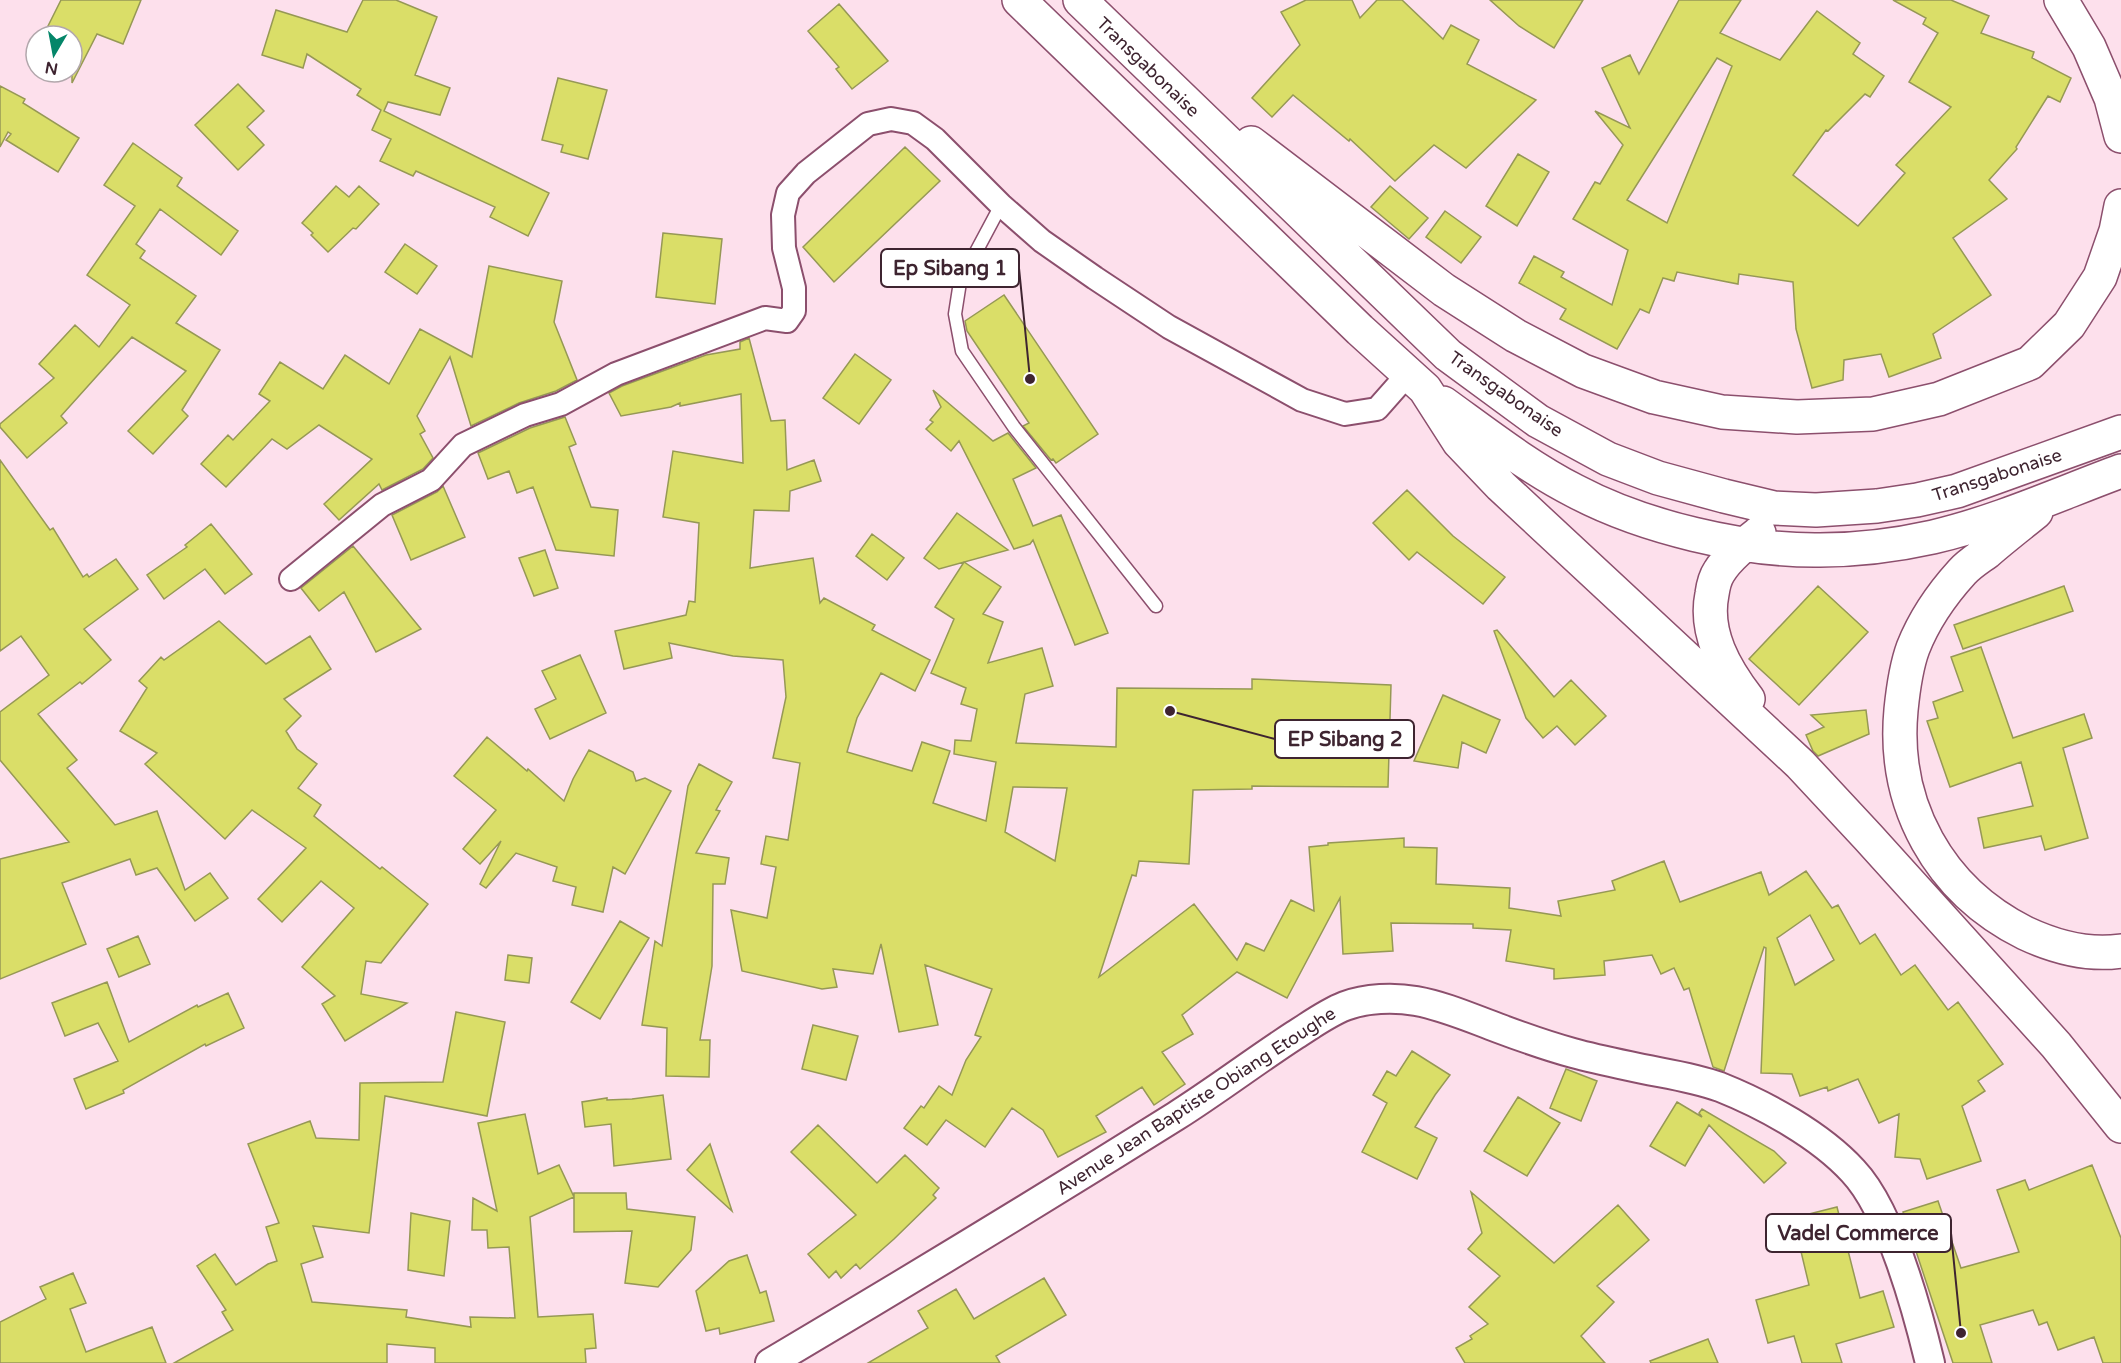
<svg xmlns="http://www.w3.org/2000/svg" width="2121" height="1363" font-family="'Varela Round',sans-serif">
<rect width="100%" height="100%" fill="#fde0ec"/>
<path fill="#dade68" stroke="#969855" stroke-width="1.5" fill-rule="evenodd" d="M61,0H141L123,44L97,34L72,83V36H43Z
M363,0H396L437,17L415,75L450,88L440,115L388,102L384,111L549,193L528,236L490,217L495,207L416,171L413,176L380,161L391,139L372,130L381,110L357,95L361,89L307,54L303,68L262,55L276,10L347,32Z
M1306,0H1352L1360,18L1377,0H1402L1443,39L1451,25L1479,40L1467,64L1536,100L1466,168L1434,145L1395,181L1350,139L1349,141L1293,95L1272,117L1252,98L1300,45L1281,12Z
M1490,0H1583L1554,48L1519,26Z
M1679,0H1741L1720,33L1780,60L1817,11L1860,43L1853,54L1884,76L1870,97L1865,94L1828,131L1826,130L1793,175L1858,226L1905,173L1896,165L1951,107L1909,82L1938,33L1923,24L1926,18L1893,0H1951L1989,16L1981,33L2034,52L2032,58L2071,78L2060,102L2048,96L2016,147L2017,149L1989,180L2007,199L1953,238L1991,295L1933,334L1941,358L1889,377L1881,354L1844,360L1843,380L1812,388L1796,329L1793,282L1739,274L1738,284L1677,272L1674,281L1663,278L1649,313L1640,309L1617,349L1560,319L1566,309L1519,283L1534,256L1564,272L1561,277L1612,305L1628,250L1573,219L1595,182L1600,184L1623,145L1595,111L1630,128L1602,68L1630,55L1639,74ZM1717,58L1732,66L1667,223L1627,200Z
M839,4L888,61L852,89L836,69L839,67L808,31Z
M558,78L607,90L588,159L561,152L563,145L542,140Z
M238,84L264,111L247,127L264,145L238,170L195,125Z
M0,86L25,99L23,103L79,138L58,172L6,140L11,134L8,132L0,147Z
M133,143L182,178L177,186L238,231L221,255L160,209L136,244L145,251L140,258L196,296L176,323L220,350L182,410L188,416L153,454L128,431L186,371L132,337L61,416L67,423L27,458L0,427V424L54,378L39,364L75,325L99,347L130,305L87,275L135,206L104,185Z
M905,147L940,181L834,282L803,247Z
M1518,154L1549,172L1517,226L1486,206Z
M336,186L349,197L359,186L379,204L356,229L353,228L328,252L311,235L313,233L302,223Z
M1390,186L1428,218L1409,239L1371,207Z
M1445,211L1481,237L1461,263L1426,237Z
M663,233L722,239L715,304L656,297Z
M405,244L437,266L417,294L385,272Z
M489,266L562,281L554,322L577,380L556,391L519,403L471,426L450,357L417,416L425,431L420,434L433,458L423,469L382,490L379,484L339,520L324,504L372,459L319,425L287,449L272,439L226,487L201,464L228,435L233,440L270,401L259,394L280,362L323,389L345,355L389,384L420,329L472,357Z
M1004,295L1098,434L1056,463L1053,459L1051,460L1023,426L1029,423L967,331L965,321Z
M749,338L771,421L785,420L787,470L814,460L821,481L790,491L789,511L754,510L750,568L813,558L820,603L824,598L875,625L872,630L930,660L915,691L881,673L857,718L847,752L912,771L922,742L950,751L933,803L986,821L996,762L954,754L955,740L971,741L977,709L961,704L966,688L931,673L954,619L935,607L964,562L1001,587L983,614L1003,622L988,663L1042,648L1053,686L1025,694L1016,743L1116,747L1117,688L1252,689V679L1391,685L1388,787L1252,786V789L1193,790L1189,864L1139,861L1136,876L1132,875L1099,977L1194,904L1237,960L1246,943L1264,951L1291,900L1314,911L1309,847L1328,845V843L1404,838V847L1437,848L1436,884L1510,888L1509,908L1561,916L1558,901L1615,890L1612,881L1664,861L1680,902L1761,872L1769,895L1806,871L1832,908L1838,905L1860,944L1875,934L1901,975L1915,965L1948,1010L1958,1002L2003,1064L1978,1081L1985,1091L1962,1106L1981,1161L1927,1179L1920,1159L1895,1157L1899,1114L1879,1123L1858,1079L1828,1091L1827,1087L1800,1096L1792,1074L1761,1073L1766,948L1764,947L1724,1071L1713,1067L1689,988L1684,990L1674,968L1661,974L1652,955L1604,961L1605,975L1554,979V969L1506,961L1511,930L1473,928V924L1391,923L1393,951L1343,954L1340,898L1287,998L1237,972L1182,1015L1193,1034L1162,1052L1185,1084L1154,1105L1142,1087L1096,1116L1106,1132L1058,1157L1043,1130L1012,1108L985,1147L946,1120L927,1145L904,1128L921,1106L924,1108L939,1086L952,1095L966,1060L981,1037L975,1035L992,989L925,965L938,1025L899,1032L881,944L873,974L833,969L837,987L822,989L742,971L731,910L767,918L776,867L761,864L766,836L788,840L800,763L773,758L786,697L783,660L733,656L669,643L672,658L624,669L615,631L686,615L689,601L695,602L699,523L663,517L673,451L743,463L741,394L680,406V403L671,407L621,416L609,393L622,386L706,355L740,349V342ZM1013,787L1067,788L1055,861L1005,832ZM1810,915L1834,960L1795,985L1777,938Z
M855,354L891,380L859,424L823,398Z
M933,390L993,441L1008,433L1036,468L1013,479L1033,526L1061,515L1108,633L1075,645L1033,540L1030,544L1014,549L959,441L951,451L926,429L933,422L930,420L941,407Z
M565,417L576,444L569,447L591,507L618,510L614,556L556,550L533,487L517,493L509,471L488,479L478,453L530,428Z
M0,460L50,530L53,528L83,577L87,574L89,577L116,559L138,589L84,629L111,660L82,684L80,682L38,714L77,760L67,768L115,825L157,811L185,890L210,873L228,898L195,921L157,868L136,875L130,859L62,883L86,944L0,979V859L69,842L0,760V712L49,675L21,636L0,651Z
M443,486L465,537L411,560L392,515L437,492Z
M1407,490L1453,536L1505,577L1483,604L1417,552L1409,560L1373,523Z
M957,513L1008,550L939,569L924,558Z
M211,524L252,574L225,594L205,569L164,599L147,575L187,547L185,545Z
M872,534L904,558L887,580L856,556Z
M353,546L421,629L376,652L344,592L319,611L301,588Z
M545,550L558,588L534,596L519,558Z
M1818,586L1868,632L1799,705L1749,659Z
M2064,586L2073,611L1963,649L1954,625Z
M219,621L266,664L310,636L331,669L284,699L301,716L286,731L297,749L317,764L298,788L321,805L314,816L380,869L382,867L428,904L381,963L366,961L361,994L407,1003L345,1041L322,1004L335,996L302,967L354,908L321,881L282,922L258,899L306,848L252,810L225,839L145,764L157,753L120,731L147,688L139,681L161,657L164,660Z
M1497,630L1554,697L1571,680L1606,716L1575,745L1557,726L1543,738L1526,718L1494,631Z
M1981,647L2013,738L2084,714L2092,738L2063,748L2088,838L2045,850L2041,836L1984,848L1978,818L2033,806L2021,762L1950,787L1927,721L1938,718L1933,702L1963,691L1951,657Z
M580,655L606,713L550,739L535,709L556,699L542,671Z
M1443,695L1500,720L1486,753L1462,742L1458,768L1414,761Z
M1866,710L1869,734L1818,756L1813,751L1806,735L1824,727L1811,715Z
M487,737L527,771L528,769L564,801L573,779L589,750L633,772L636,781L645,778L671,791L625,874L613,867L603,912L572,905L576,887L553,881L557,867L516,853L486,888L480,884L501,841L480,864L463,849L496,810L454,776Z
M699,764L732,782L716,810L720,811L696,853L729,858L725,884H713L712,966L700,1040H710L709,1077L666,1076L667,1028L642,1025L655,941L662,946L688,786Z
M620,921L649,938L600,1019L571,1002Z
M138,936L150,964L119,977L107,949Z
M508,955L532,958L529,983L505,980Z
M107,982L129,1042L197,1005L198,1007L228,993L244,1028L206,1046L205,1044L123,1090L124,1093L86,1109L74,1079L118,1061L98,1023L65,1036L52,1003Z
M456,1012L505,1022L487,1116L385,1096L369,1233L313,1226L323,1257L301,1264L312,1302L407,1310L406,1317L471,1327L470,1317L515,1318L509,1247L488,1248L487,1230H472L473,1198L497,1211L478,1123L525,1114L538,1174L559,1165L574,1197L530,1217L538,1317L593,1314L596,1348L585,1349L586,1363H435V1348L387,1344V1363H174L233,1330L222,1312L226,1310L197,1266L215,1254L236,1285L268,1264L277,1261L266,1227L279,1223L248,1144L310,1121L316,1138L359,1140L360,1083L443,1082Z
M813,1025L858,1036L846,1080L802,1069Z
M1412,1051L1450,1075L1435,1095L1415,1127L1437,1138L1417,1179L1362,1152L1387,1103L1373,1095L1387,1071L1396,1076Z
M1566,1069L1597,1081L1581,1121L1550,1108Z
M663,1095L671,1159L614,1166L611,1124L585,1127L582,1102L607,1098V1100L632,1099Z
M1518,1097L1560,1123L1527,1176L1484,1151Z
M1677,1102L1702,1117L1699,1113L1702,1109L1774,1151L1786,1163L1764,1183L1709,1125L1685,1166L1650,1146Z
M818,1125L877,1183L905,1155L939,1188L933,1195L936,1198L894,1239L860,1269L856,1264L841,1278L836,1271L829,1278L808,1254L856,1215L791,1152Z
M710,1144L732,1211L687,1170Z
M2092,1165L2121,1238V1363H2103L2094,1337L2058,1350L2047,1322L2039,1325L2033,1310L1980,1325L1992,1363H1953L1903,1212L1938,1201L1961,1268L2019,1252L1997,1190L2025,1180L2029,1190Z
M1471,1192L1554,1263L1618,1205L1649,1240L1597,1286L1614,1302L1581,1336L1605,1363H1465L1456,1348L1472,1339L1470,1336L1488,1324L1469,1307L1500,1276L1468,1249L1482,1233Z
M574,1193H626L627,1209L695,1217L691,1250L658,1287L625,1283L632,1231L574,1232Z
M1837,1207L1860,1298L1883,1291L1894,1327L1836,1344L1842,1363H1802L1794,1336L1768,1343L1756,1300L1809,1285L1793,1218Z
M411,1213L450,1221L444,1276L408,1270Z
M747,1255L760,1293L766,1291L774,1321L720,1334L719,1328L706,1331L696,1291L729,1261Z
M73,1273L86,1303L70,1309L86,1352L152,1327L166,1363H0V1322L46,1299L40,1287Z
M1044,1278L1066,1315L996,1356L1000,1363H868L928,1328L918,1311L956,1289L974,1319Z
M1708,1339L1718,1363H1651L1650,1361Z"/>
<g fill="none" stroke-linecap="round" stroke-linejoin="round">
<g stroke="#8c4f6d" stroke-width="15">
<path id="service" d="M1001,205L960,282L955,314L962,351L1014,427L1156,606"/>
</g>
<g stroke="#8c4f6d" stroke-width="26">
<path id="minor" d="M291,579L382,505L431,480L463,445L525,415L561,404L616,374L765,318L787,321L794,311V288L784,248L783,215L788,193L806,173L868,124L891,119L913,123L935,139L1001,205L1042,241L1095,278L1169,327L1302,400L1345,414L1377,409L1407,375"/>
</g>
<g stroke="#8c4f6d" stroke-width="32">
<path id="tertiary" d="M770,1363C907,1282 1042,1200 1176,1116C1217,1090 1255,1061 1295,1035C1311,1025 1327,1013 1345,1006C1366,998 1394,997 1416,1001C1444,1006 1471,1018 1498,1028C1522,1037 1547,1046 1573,1053C1591,1058 1610,1062 1629,1066C1659,1073 1690,1076 1720,1087C1765,1105 1820,1135 1853,1171C1890,1210 1917,1309 1930,1363"/>
</g>
<g stroke="#8c4f6d" stroke-width="36">
<path id="trunk" d="M1019,0L1360,330L1425,389L1459,442L1501,486L1800,764L1868,837L2056,1045L2121,1126
M1080,0L1448,355L1538,421L1608,459L1658,478L1724,496L1774,508L1816,510L1877,506L1917,500L1957,491L2121,432
M2061,0L2089,47L2111,98L2121,136
M1251,143L1444,290L1516,336L1583,371L1654,397L1722,412L1797,417L1873,414L1939,399L2030,363L2069,325L2100,277L2116,231L2121,206
M1443,403C1486,434 1528,467 1575,491C1643,527 1743,551 1820,550C1857,550 1897,545 1933,537C1997,522 2059,494 2121,471
M2036,512C2020,525 2003,538 1987,552C1979,558 1969,564 1962,572C1942,594 1924,620 1913,648C1906,667 1903,690 1901,710C1892,805 1939,890 2025,933C2055,947 2087,956 2121,951
M1748,699C1725,669 1704,633 1712,594C1713,587 1715,578 1719,572C1728,557 1745,544 1759,533"/>
</g>
<use href="#service" stroke="#fff" stroke-width="12"/>
<use href="#minor" stroke="#fff" stroke-width="22"/>
<use href="#tertiary" stroke="#fff" stroke-width="28"/>
<use href="#trunk" stroke="#fff" stroke-width="33"/>
</g>
<g text-anchor="middle" stroke-width="4.5" stroke-linejoin="round" paint-order="stroke">
<g font-size="18" fill="#3e2430" stroke="#fff">
<text transform="translate(1148 67) rotate(44)" y="6">Transgabonaise</text>
<text transform="translate(1506 394) rotate(35)" y="6">Transgabonaise</text>
<text transform="translate(1997 475) rotate(-18)" y="6">Transgabonaise</text>
<text transform="translate(1196 1101) rotate(-33)" y="6">Avenue Jean Baptiste Obiang Etoughe</text>
</g>
</g>
<path fill="none" stroke="#3e2430" stroke-width="2" d="M1030 379L1019 268M1170 711L1275 739M1961 1333L1951 1233"/>
<g fill="#3e2430" stroke="#fff" stroke-width="2">
<circle cx="1030" cy="379" r="6"/>
<circle cx="1170" cy="711" r="6"/>
<circle cx="1961" cy="1333" r="6"/>
</g>
<g fill="#fff" stroke="#3e2430" stroke-width="2">
<rect x="881" y="249" width="138" height="38" rx="6"/>
<rect x="1275" y="720" width="139" height="38" rx="6"/>
<rect x="1766" y="1214" width="185" height="38" rx="6"/>
</g>
<g font-size="20" text-anchor="middle" font-weight="bold" fill="#3e2430">
<text x="950" y="275">Ep Sibang 1</text>
<text x="1345" y="746">EP Sibang 2</text>
<text x="1858" y="1240">Vadel Commerce</text>
</g>
<g transform="translate(54 54) rotate(190)"><circle r="28" fill="#ffffff" stroke="#b2a7ac" stroke-width="1.5"/>
<path d="M0-4.5L10 22L0 15L-10 22Z" fill="#048669"/>
<text y="-9" font-size="16" font-weight="bold" text-anchor="middle" fill="#3e2430">N</text>
</g>
</svg>
